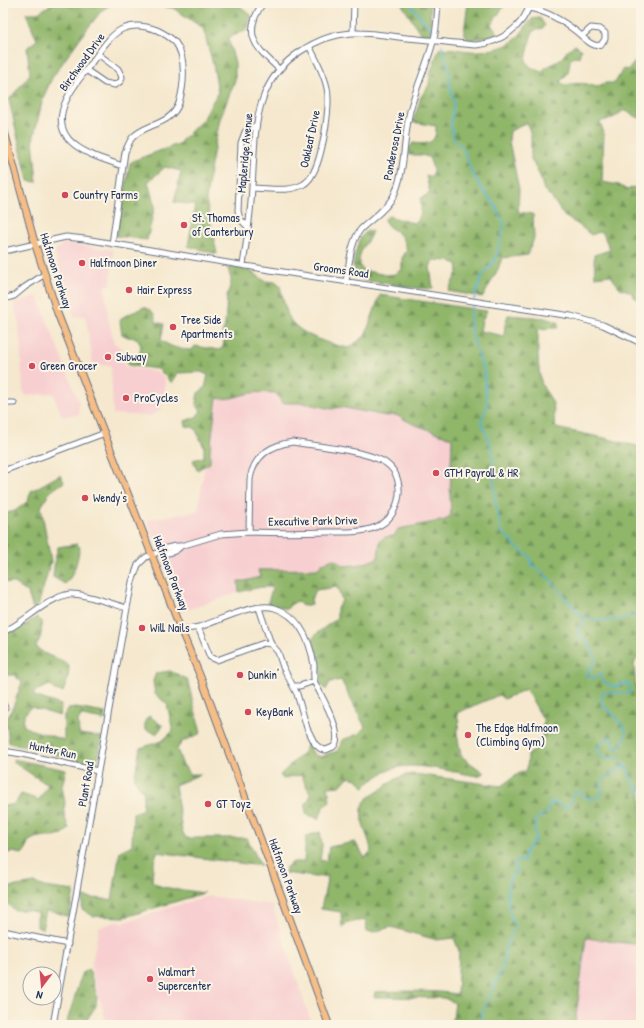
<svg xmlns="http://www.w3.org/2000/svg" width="644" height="1028" font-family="'Patrick Hand',sans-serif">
<defs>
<pattern id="forest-firs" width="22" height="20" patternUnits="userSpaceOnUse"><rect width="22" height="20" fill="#90b66b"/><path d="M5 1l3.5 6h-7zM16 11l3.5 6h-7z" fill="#75945b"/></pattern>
</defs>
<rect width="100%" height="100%" fill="#fcf5e5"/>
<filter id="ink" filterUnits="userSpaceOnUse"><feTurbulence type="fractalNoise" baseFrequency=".025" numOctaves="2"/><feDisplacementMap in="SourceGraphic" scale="8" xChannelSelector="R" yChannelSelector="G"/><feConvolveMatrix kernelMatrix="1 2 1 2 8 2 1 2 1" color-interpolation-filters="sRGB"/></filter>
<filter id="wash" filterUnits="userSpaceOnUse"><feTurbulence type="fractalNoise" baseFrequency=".012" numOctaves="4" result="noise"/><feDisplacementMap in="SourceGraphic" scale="16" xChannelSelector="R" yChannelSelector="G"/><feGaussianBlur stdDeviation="0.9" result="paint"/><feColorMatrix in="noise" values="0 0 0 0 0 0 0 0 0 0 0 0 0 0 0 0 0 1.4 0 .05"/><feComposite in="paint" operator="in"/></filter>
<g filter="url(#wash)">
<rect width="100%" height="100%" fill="#f5e8ce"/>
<path fill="#f7cfd0" d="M63,243L113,250L111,284L105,286L108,318L114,343L122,349L125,367L158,372L165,379V394L160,411L150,416L113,414L111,366L93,364L87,325L85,316L74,317L65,285L55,252Z
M36,296L39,299L79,403V414L62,417L53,393L26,396L23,391L19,325L14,303Z
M253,392L276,393L294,402L332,409L340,407L386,416L396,415L413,424L453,438L450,495L451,515L445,520L398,529L394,536L385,537L381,541L378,558L362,564L344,566L322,564L318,569L258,570L260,577L245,581H238L239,592L182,612L147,520L198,511L205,465L210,463V450L217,398L225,400L233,396Z
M208,896L272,905L312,1025H107L91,967L99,928L120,920L122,923Z
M586,938L641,945V1025H575Z"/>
<path fill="url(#forest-firs)" stroke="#567264" d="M53,3H114L102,10L80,38L52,78L43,98L33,140L37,182L28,181L9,100L30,74L27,48L37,40L26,13H38Z
M138,3H236L251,15L247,30L228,38L235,63V80L220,119L211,164L206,200L217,254L188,246L195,205L174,202L181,171L165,167L148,182L155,206L147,240L116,236L130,163L135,160L178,144L203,119L218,92L213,64L203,28L173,8Z
M401,3H430L431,35L422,36Z
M468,3H506L491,25L499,33L481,38L468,40L464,32Z
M540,18L545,26L541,29L534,30L531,36L526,60L529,66L541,72C548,65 554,64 560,59C566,54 568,48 575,45L581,49L579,57L575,56L570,60C569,72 568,74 560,82L565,85C577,83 585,82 596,87L605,83H615L623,69L628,70L641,55V118H639L624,110L615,117L600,122L604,133L602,182L619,185L627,190L637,186L641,201V301L634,297L631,292L620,288L610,275L595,277L594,255L610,250L602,231L591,235L579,225L564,216L552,198L544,190L540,176L531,159V135L527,123L510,131L509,141L519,189L518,212L533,214L534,238L528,255L502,258L498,269L483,297L448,291L458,271L457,264L450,261L433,260L430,267L433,289L415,288L363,280L355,272L353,265L357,247L361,237L367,231H372C369,244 353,253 362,270L386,275L395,274L402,269V258L407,250C405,245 403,237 398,233C391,227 389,229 384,220L388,216C397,218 405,222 415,223C422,216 422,209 420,199L430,193L426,176H433V169L429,157L421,155H409V149L413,143C428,145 437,143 436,126L413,122L421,97L429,85L430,74L439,49C449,47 459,50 469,51C484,52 505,49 516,39C522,33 526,25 532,19Z
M230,267L249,270L265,281L275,282L280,286C282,295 286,313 291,321C303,336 331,345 349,348L365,336L380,295L487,311L482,320L480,331L504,336L505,325L508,315L545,318L558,322V328L538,329C538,348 537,368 542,385C545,392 551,397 553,404C555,412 553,419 556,428L604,438L641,447V651L634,664L637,699L641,700V945L586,938L575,1025H452L455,1003L444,998L374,997L375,992C403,991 430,990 457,994L459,951L454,938L437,940L391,927L373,932H367L366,920L349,922L342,927L341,912L321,909L328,876L315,877L285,873L286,867L293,862H304L306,836L320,832L322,845L320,861L327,860L329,847L355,842L365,858L371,851C370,839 363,830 362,818C361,813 362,805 366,800C368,797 373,795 376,793C389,784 396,775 414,774L501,786L518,774L527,770L528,755L536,749L544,721L526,689L504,699L499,695L457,713L459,723L457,733L461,756L484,773L478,776C456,773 421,763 400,767C386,769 375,778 364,787L357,779L348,777L340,786L328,787L330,802L324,805L319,819L306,814V804L311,795L301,775L283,779L280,775L305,751L308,743L314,755L322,757L327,754L338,751L342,740L358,734L365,727L341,680L330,682L326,690L321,684L320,669L312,639C319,630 329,625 337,618V608L342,601L337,587L316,590L311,599L312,604L302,606L297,601L290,605L287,609L278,606L267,605L272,589L271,587H261L239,592L238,581H245L260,577L258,570L317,569L322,564L333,559L340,562L344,566L362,564L378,558L380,541L385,537L394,536L398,529L445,520L451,515L450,495L452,438L413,424L396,415L386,416L340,407L332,409L303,403H282L276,393C268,393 259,392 251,393C239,395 228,401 217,398L210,450V463L197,470L193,460L204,457V447L195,428L186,426L185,421L196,417L201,411L196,404L198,393L205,388L208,375L201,372L177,373L172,383L158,369L128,365V356H139L141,346L137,338L128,337L122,334L120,321L123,317L144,307C153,311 155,313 156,322L164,324L161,340C170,347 181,350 192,350L195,346L219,350L223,347L224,340L222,334L225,325L227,296L231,283V279L228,268Z
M60,475L64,482L50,492L41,507L51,561L38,606L33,609L28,593L14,583L3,582V514L15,511L28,501L31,491Z
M77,544L80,548C77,560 75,575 65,584L53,577L55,559L58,547Z
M37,617L41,621C42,630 42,638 36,646C46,659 59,655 69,666L68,679L63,692L55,690L50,685L35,691L34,696L61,705L60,716L31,707L24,715L23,725L29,729L64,740V715L68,709L76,708L105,713L104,720L82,716L78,720L79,734L102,737L97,765L9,743L6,720L13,707L22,682L14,675H3V635L19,628Z
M170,671L187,679L201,733L182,742L177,749L182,763L190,774H201L175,785L182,831L186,838H247L261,866L157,852L153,866L152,881L162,887L204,893L125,917L93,916L82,909L83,897L112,900L120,851L132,845L133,813L142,810L144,793L134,779L140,748L162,741L173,731L167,704L155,694L153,681L156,673Z
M149,716L163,726L156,734L145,729V721Z
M13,759L66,770L62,786L65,802L64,815L69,829C52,845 44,830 28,842L26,849L22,854L12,852L3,854V806L15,804L21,794L39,800L48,785L13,762Z
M35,883L44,887L74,891L69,917L58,913L46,911L42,929L37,927V913L28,910H14L8,904L3,903V886L11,887Z
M88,969L90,972L97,996L96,1006L83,1025H66L82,973Z"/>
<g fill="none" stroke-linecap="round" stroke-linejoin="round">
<path stroke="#57b5d6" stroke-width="1.5" d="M409,3L432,30
M438,36L439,38
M442,45L449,70L450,85L454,103L451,125L454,139L464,150L471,171L482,189L495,205L504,224L501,239L495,260L482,276L474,300
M473,303L470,319L472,336L484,371L486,394L487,407L481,421L489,440L493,459L495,499L502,533L510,539L516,547L529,556L532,565C553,578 565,600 583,617L582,623L577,633L589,644L596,658L593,666L587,670L588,676L594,678L600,673L602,681L614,687L625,683L630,686V693L603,692L601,698L604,707C615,712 616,721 626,729C626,737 624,744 617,749L613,747L614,741L610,737L602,742L597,748L600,756L604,758L619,757L626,765L633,783L641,793
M584,617C594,620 605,621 616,620C624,619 632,615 641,616
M479,1025L483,1011L502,968L505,956V946L515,928C508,909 504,894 511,875H514L517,870L513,866L519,860L524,861C524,852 528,847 535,841C537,828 530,818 547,813L550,804L553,802L566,808L570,805L574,793C581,790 582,795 589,799L599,798L602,794L601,784L604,777L610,775L616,770L626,767"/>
</g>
</g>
<g filter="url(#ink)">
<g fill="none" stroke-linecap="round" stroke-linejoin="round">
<g stroke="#677085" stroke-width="7">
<path id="minor" d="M263,3C241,34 256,48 279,69
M529,8C546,11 563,21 577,32C582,36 586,41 592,44C595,46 597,46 601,45L605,39V33L600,29L591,28L582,36
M353,33L354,3
M86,70L105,83L115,85L121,81L122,77L118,69L98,54
M252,188C268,188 289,193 304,184C307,182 310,179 312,175C322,159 331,107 327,88C324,73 316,59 309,46
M248,227L240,219L238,211L241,143L245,132L256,125
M112,244L125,152C127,148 129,142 132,138C145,123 171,126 179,103C184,86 187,57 175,42C170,37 163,33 157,30C146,26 136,24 125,28C111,32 98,54 90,65C81,77 71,88 65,103C48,144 93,156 123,166
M3,250H9L57,239L66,237L85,239L270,270L571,316L603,325L641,343
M243,265C247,239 251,213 252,186C256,134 251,83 301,51C316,41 335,34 352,33C371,32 389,36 407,38C430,40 453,43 476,45C500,43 524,27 530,3
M346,281C349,266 351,240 361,229C372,218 385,211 393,197C406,172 403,138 410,111C416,87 427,65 433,42C437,30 437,16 438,3
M3,299L14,296L25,287L45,274
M3,403H14
M293,442C315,446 371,451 387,464C398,472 401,487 398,500C395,512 389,522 376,527C362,533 344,532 328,532C302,533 275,533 249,532L250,479C254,456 270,445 293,442Z
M3,471L105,433
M159,552C167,555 176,552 181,546
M198,627L210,657L217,660L264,643L271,644
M181,630C186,629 193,628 199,627C219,621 254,602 275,608C300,616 310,641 314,665C314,671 313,679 315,683C321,696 346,736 333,747L326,750L321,749L315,744L307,728L297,694L283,667L278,652L271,644L259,608
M3,632C24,623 48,597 70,594C84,593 112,604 127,608
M293,686H300L314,681
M3,703L5,708L3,713
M3,751L22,754L98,771
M3,931L68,944
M53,1025L127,608L132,582L138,565L146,557L159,552L163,549L175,546H181L221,534L249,532"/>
</g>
<g stroke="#677085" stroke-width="8">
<path id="major" d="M3,126L35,244L57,312L181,630L203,683L329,1025"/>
</g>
<use href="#minor" stroke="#fff" stroke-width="5"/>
<use href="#major" stroke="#f6be87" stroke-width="6"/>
</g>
</g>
<g fill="#d1495b" stroke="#fcf5e5" stroke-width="1.5">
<circle cx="65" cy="195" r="4"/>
<circle cx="184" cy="225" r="4"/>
<circle cx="82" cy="263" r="4"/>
<circle cx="129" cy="290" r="4"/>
<circle cx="173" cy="327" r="4"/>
<circle cx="108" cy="357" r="4"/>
<circle cx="32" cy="366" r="4"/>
<circle cx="126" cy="398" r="4"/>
<circle cx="436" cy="473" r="4"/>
<circle cx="85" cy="498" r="4"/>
<circle cx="142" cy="628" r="4"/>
<circle cx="240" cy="675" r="4"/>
<circle cx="248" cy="712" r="4"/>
<circle cx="468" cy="735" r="4"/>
<circle cx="208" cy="804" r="4"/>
<circle cx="150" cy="979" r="4"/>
</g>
<g text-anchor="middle" stroke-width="4" stroke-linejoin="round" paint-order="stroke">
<g font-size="12" fill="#1b2f5e" stroke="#fcf5e5">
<text transform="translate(82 62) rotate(-54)" y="4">Birchwood Drive</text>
<text transform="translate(310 139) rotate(-78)" y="4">Oakleaf Drive</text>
<text transform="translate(394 146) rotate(-79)" y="4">Ponderosa Drive</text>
<text transform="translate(245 153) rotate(-85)" y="4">Mapleridge Avenue</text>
<text transform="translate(341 270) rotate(8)" y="4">Grooms Road</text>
<text transform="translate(56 271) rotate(72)" y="4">Halfmoon Parkway</text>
<text transform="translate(313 521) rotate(-1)" y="4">Executive Park Drive</text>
<text transform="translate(171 573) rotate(69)" y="4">Halfmoon Parkway</text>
<text transform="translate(53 750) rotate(12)" y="4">Hunter Run</text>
<text transform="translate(86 784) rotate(-80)" y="4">Plant Road</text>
<text transform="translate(286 876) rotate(70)" y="4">Halfmoon Parkway</text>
</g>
<g font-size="12" fill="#1b2f5e" stroke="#fcf5e5" text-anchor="start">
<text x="73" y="199">Country Farms</text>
<text x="192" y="222">St. Thomas<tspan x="192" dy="14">of Canterbury</tspan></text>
<text x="90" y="267">Halfmoon Diner</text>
<text x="137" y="294">Hair Express</text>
<text x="181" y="324">Tree Side<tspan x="181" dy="14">Apartments</tspan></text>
<text x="116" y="361">Subway</text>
<text x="40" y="370">Green Grocer</text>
<text x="134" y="402">ProCycles</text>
<text x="444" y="477">GTM Payroll &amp; HR</text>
<text x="93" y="502">Wendy's</text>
<text x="150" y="632">Will Nails</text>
<text x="248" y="679">Dunkin'</text>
<text x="256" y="716">KeyBank</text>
<text x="476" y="732">The Edge Halfmoon<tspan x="476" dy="14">(Climbing Gym)</tspan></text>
<text x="216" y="808">GT Toyz</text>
<text x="158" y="976">Walmart<tspan x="158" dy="14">Supercenter</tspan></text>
</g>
</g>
<rect width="644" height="1028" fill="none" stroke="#fcf5e5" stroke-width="16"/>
<g transform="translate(42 986) rotate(196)"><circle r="19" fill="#fcf5e5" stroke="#a2a6af"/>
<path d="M0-3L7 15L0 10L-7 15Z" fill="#d1495b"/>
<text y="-6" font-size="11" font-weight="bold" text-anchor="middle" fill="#1b2f5e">N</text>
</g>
</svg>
